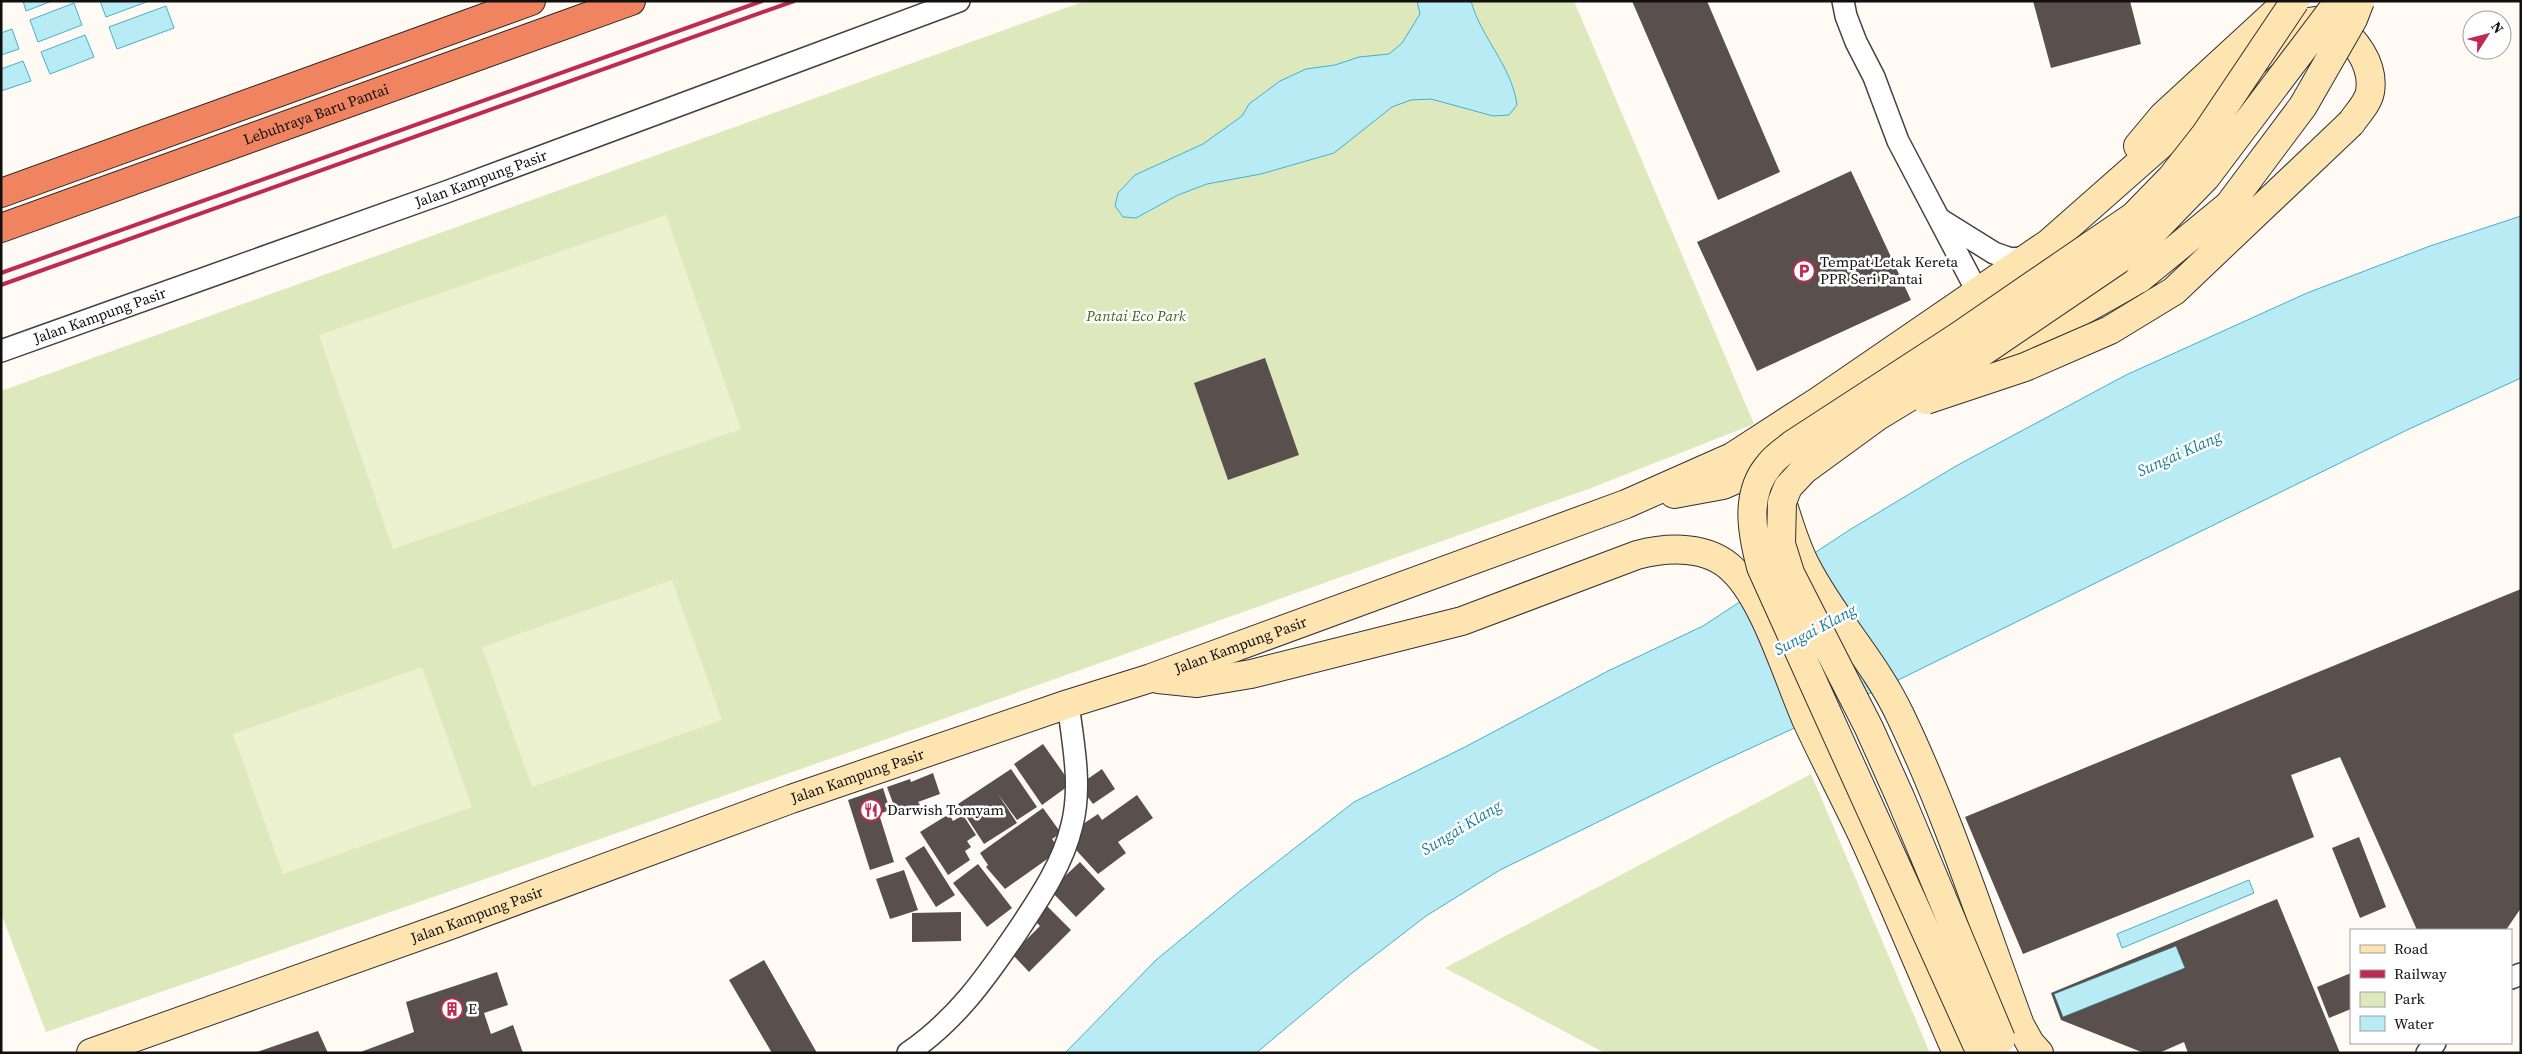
<svg xmlns="http://www.w3.org/2000/svg" width="2522" height="1054" font-family="'Source Serif 4',serif">
<rect width="100%" height="100%" fill="#fffaf4"/>
<path fill="#dde9bd" d="M1085,1H1574L1754,424L1591,488L864,747L46,1032L1,913V391Z
M1811,774L1930,1053H1605L1445,968Z"/>
<path fill="#ecf1cf" d="M666,215L741,429L393,549L319,335Z
M672,580L722,720L532,787L482,647Z
M422,667L472,807L283,874L233,734Z"/>
<path fill="#b9ebf5" stroke="#42b1cb" d="M23,1H52L26,11Z
M100,1H149L106,17Z
M1417,1H1471C1481,38 1512,66 1517,105L1509,115L1493,116L1431,99L1411,100L1392,107L1334,153L1261,174L1207,184L1178,195L1136,218L1123,217L1115,206L1118,193L1135,175L1203,144L1242,116L1249,104L1280,81L1306,69L1335,65L1359,57L1389,54L1402,43L1420,14Z
M74,3L82,25L38,42L30,20Z
M166,6L174,28L117,49L109,27Z
M12,29L19,49L1,55V33Z
M85,35L94,57L50,74L41,52Z
M23,61L31,81L1,91V69Z
M2521,216V378L2407,430L1888,685L1714,765L1500,870L1426,916L1352,973L1256,1053H1065L1156,960L1241,890L1354,802L1467,746L1608,671L1703,626L1851,529L1956,466L2126,375L2307,293L2430,246Z
M2249,880L2254,893L2122,948L2117,934Z
M2176,946L2185,968L2063,1017L2054,994Z"/>
<path fill="#594f4d" fill-rule="evenodd" d="M1632,1H1707L1780,172L1718,200Z
M2033,1H2130L2141,44L2051,68Z
M1851,171L1911,300L1757,371L1697,242Z
M1265,358L1299,455L1228,480L1194,383Z
M2521,589V908L2506,930H2417L2340,757L2291,775L2314,837L2023,954L1965,817Z
M1043,744L1071,784L1042,805L1014,764Z
M1011,769L1037,807L1017,820L998,794L1017,823L984,844L958,804Z
M1102,769L1115,789L1093,804L1079,785Z
M933,773L940,794L918,802L920,805L897,814L887,787L910,779L911,782Z
M883,788L890,810L879,814L894,862L870,870L848,800Z
M1137,795L1153,818L1118,842L1126,853L1098,874L1077,851V828L1098,814L1102,820Z
M1043,808L1061,833L1052,839L1060,850L1005,889L986,867L988,865L980,853Z
M949,814L953,821L963,815L976,835L967,841L971,847L965,851L970,860L948,875L920,832Z
M2359,837L2386,907L2360,918L2332,848Z
M924,846L955,895L936,907L905,858Z
M1080,862L1105,889L1076,917L1050,890Z
M978,864L1012,908L987,927L953,883Z
M904,870L918,910L890,919L876,879Z
M2277,899L2340,1053H2188L2184,1042L2159,1053H2144L2061,1020L2051,993ZM2176,946L2185,968L2063,1017L2054,994Z
M1047,906L1071,930L1029,972L1012,954L1040,926L1034,920Z
M961,912V941L912,942V913Z
M764,960L817,1053H772L729,980Z
M497,972L508,1005L484,1013L491,1034L513,1025L523,1053H358L414,1032L406,1002Z
M2351,973V1009L2329,1018L2317,987Z
M318,1031L328,1053H257V1052Z"/>
<g fill="none" stroke-linecap="round" stroke-linejoin="round">
<g stroke="#434343" stroke-width="24">
<g id="street">
<path d="M1843,1L1846,16L1856,42L1874,77L1898,141L1977,291L1981,305"/>
<path d="M1941,220L1994,253L2011,259L2031,257"/>
<path id="s1" d="M1,351L446,192L959,1"/>
<path d="M2511,978L2521,974"/>
<path d="M908,1053C956,1020 985,979 1017,932C1039,899 1063,864 1072,825C1082,786 1073,742 1068,704"/>
<path d="M2427,1053L2435,1043"/>
</g>
</g>
<g stroke="#323232" stroke-width="30">
<g id="secondary">
<path d="M2138,146L2163,116L2288,1"/>
<path d="M1969,374L2139,279"/>
<path d="M1674,494L1723,485L1782,459"/>
<path d="M1783,505C1790,526 1796,548 1807,568C1834,620 1875,662 1900,715C1948,815 1982,922 2020,1025L2030,1043L2039,1053"/>
<path d="M1158,679L1197,683L1251,674L1462,621L1637,555C1668,547 1708,545 1733,570C1765,600 1788,678 1806,719C1824,758 1844,796 1862,834C1895,906 1925,980 1957,1053"/>
<path id="s2" d="M91,1053L453,924L791,799L1068,704L1151,678L1626,504L1732,457L1817,402L2049,243L2285,35L2308,22L2330,19C2351,36 2375,62 2370,92C2368,103 2357,114 2351,123"/>
</g>
</g>
<g stroke="#212121" stroke-width="30">
<g id="highway">
<path d="M1,193L531,1"/>
<path id="s3" d="M1,228L631,1"/>
</g>
</g>
<use href="#street" stroke="#fff" stroke-width="21"/>
<use href="#secondary" stroke="#fde4b1" stroke-width="28"/>
<use href="#highway" stroke="#f18460" stroke-width="28"/>
<path stroke="#be2a50" stroke-width="4" d="M1,273L762,1
M1,285L794,1"/>
<g stroke="#323232" stroke-width="30" stroke-linecap="butt">
<path id="secondary-bridge" d="M2139,279L2229,205L2303,106L2353,19L2360,1
M1926,400L2025,367L2110,330L2174,291L2351,123
M2001,1039L1900,797L1869,728L1790,573L1781,544L1782,502L1788,487L1804,470L1878,416L1972,359L2140,245L2206,177L2339,1
M1979,1049L1761,567C1752,533 1744,493 1770,464C1776,456 1786,450 1793,444L1956,338L2134,216L2172,177L2205,135L2295,1"/>
</g>
<use href="#secondary-bridge" stroke="#fde4b1" stroke-width="28"/>
</g>
<defs>
<g id="parking-ring" transform="scale(1.125)"><circle r="9.5" fill="#fff" stroke="#be2a50" stroke-width="1.5"/><path d="M-3.5-5.5H1a3.5 3.5 0 0 1 0 7H-1V5.5H-3.5ZM-1-3.4V-.6H.8a1.4 1.4 0 0 0 0-2.8Z" fill="#be2a50"/></g>
<g id="restaurant-ring" transform="scale(1.125)"><circle r="9.5" fill="#fff" stroke="#be2a50" stroke-width="1.5"/><path d="M-5-6h1v4h1v-4h1v4h1v-4h1v5L-1.5 .5V6h-2V.5L-5-1ZM5-6V6H3V1.5H1.5Q1.5-4 5-6Z" fill="#be2a50"/></g>
<g id="building-ring" transform="scale(1.125)"><circle r="9.5" fill="#fff" stroke="#be2a50" stroke-width="1.5"/><path d="M-4-6H4V6H1V3H-1V6H-4ZM-2.5-4.3h1.7v1.8h-1.7ZM.8-4.3h1.7v1.8H.8ZM-2.5-1h1.7V.8h-1.7ZM.8-1h1.7V.8H.8Z" fill="#be2a50"/></g>
</defs>
<g fill-rule="evenodd">
<use href="#parking-ring" x="1804" y="271"/>
<use href="#restaurant-ring" x="871" y="810"/>
<use href="#building-ring" x="452" y="1009"/>
</g>
<g text-anchor="middle" stroke-width="5" stroke-linejoin="round" paint-order="stroke">
<g font-size="15" fill="#101010" stroke="#fff">
<text dy="5" stroke="none"><textPath href="#s3" startOffset="335">Lebuhraya Baru Pantai</textPath></text>
<text dy="5" stroke="none"><textPath href="#s1" startOffset="510">Jalan Kampung Pasir</textPath></text>
<text dy="5" stroke="none"><textPath href="#s1" startOffset="105">Jalan Kampung Pasir</textPath></text>
<text dy="5" stroke="none"><textPath href="#s2" startOffset="1220">Jalan Kampung Pasir</textPath></text>
<text dy="5" stroke="none"><textPath href="#s2" startOffset="815">Jalan Kampung Pasir</textPath></text>
<text dy="5" stroke="none"><textPath href="#s2" startOffset="410">Jalan Kampung Pasir</textPath></text>
</g>
<g font-size="15" fill="#101010" stroke="#fff" text-anchor="start">
<text x="1820" y="267">Tempat Letak Kereta<tspan x="1820" dy="17">PPR Seri Pantai</tspan></text>
<text x="887" y="815">Darwish Tomyam</text>
<text x="468" y="1014">E</text>
</g>
<g font-size="15" font-style="italic" fill="#3e6821" stroke="#fff">
<text x="1136" y="321">Pantai Eco Park</text>
</g>
<g font-size="16" font-style="italic" fill="#1a7c9a" stroke="#fff">
<text transform="translate(2179 453) rotate(-24)" y="6">Sungai Klang</text>
<text transform="translate(1815 629) rotate(-28)" y="6">Sungai Klang</text>
<text transform="translate(1461 827) rotate(-31)" y="6">Sungai Klang</text>
</g>
</g>
<rect width="2522" height="1054" fill="none" stroke="#101010" stroke-width="5"/>
<rect x="2350" y="929" width="162" height="115" fill="#ffffff" stroke="#9f9f9f"/>
<rect x="2360" y="945" width="25" height="8" fill="#fde4b1" stroke="#9f9f9f"/>
<text x="2394" y="954" font-size="15" fill="#101010">Road</text>
<rect x="2360" y="970" width="25" height="8" fill="#be2a50" stroke="#9f9f9f"/>
<text x="2394" y="979" font-size="15" fill="#101010">Railway</text>
<rect x="2360" y="992" width="25" height="15" fill="#dde9bd" stroke="#9f9f9f"/>
<text x="2394" y="1004" font-size="15" fill="#101010">Park</text>
<rect x="2360" y="1016" width="25" height="15" fill="#b9ebf5" stroke="#9f9f9f"/>
<text x="2394" y="1029" font-size="15" fill="#101010">Water</text>
<g transform="translate(2487 35) rotate(54)"><circle r="24" fill="#ffffff" stroke="#9f9f9f"/>
<path d="M0-4L9 19L0 12L-9 19Z" fill="#be2a50"/>
<text y="-8" font-size="14" font-weight="bold" text-anchor="middle" fill="#101010">N</text>
</g>
</svg>
